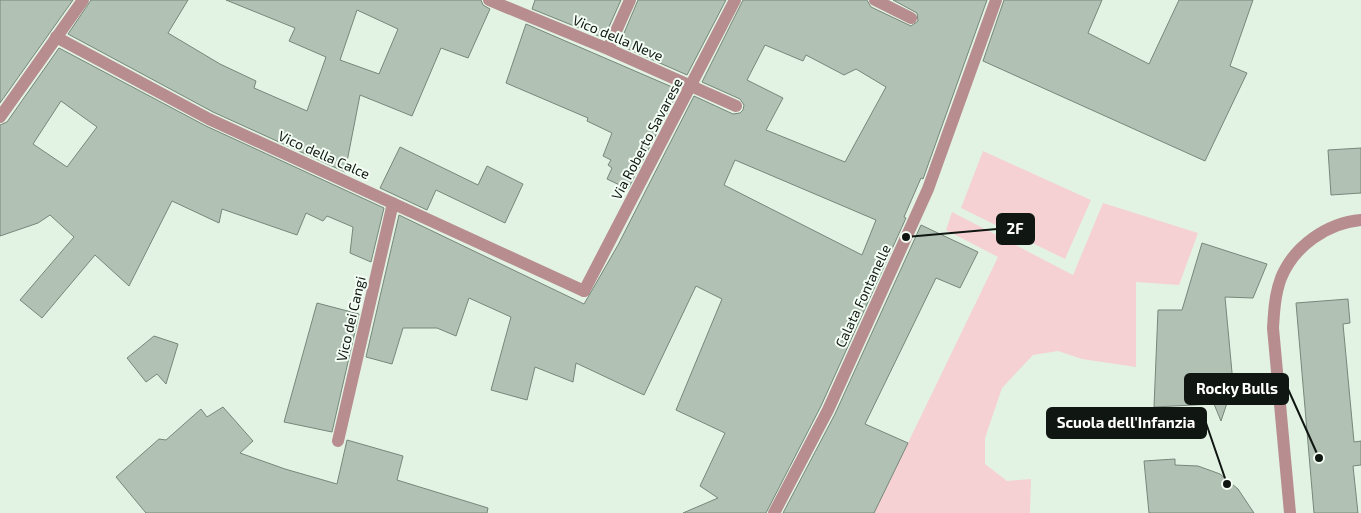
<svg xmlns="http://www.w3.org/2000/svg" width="1361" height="513" font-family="'Exo 2',sans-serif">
<rect width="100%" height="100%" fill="#e2f3e4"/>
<path fill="#f5d1d3" d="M983,151L1091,200L1065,259L961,208Z
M1103,203L1198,233L1179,285L1136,282V367L1082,359L1058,351L1033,355L1002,388L985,438V464L1007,481L1031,479L1030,513H874L998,257L946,230L952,212L1073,275Z"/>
<path fill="#b1c1b3" stroke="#77877a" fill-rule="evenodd" d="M0,0H73L0,103Z
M91,0H188L168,33L220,64L256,81L254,88L307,111L326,57L289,41L295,28L226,0H481L483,5L490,9L468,58L441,48L412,116L360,95L345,172L213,112L68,34ZM357,10L398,29L379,74L340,60Z
M535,0H621L604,38L532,9Z
M638,0H726L687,75L619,45Z
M743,0H867L871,7L911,26L918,21L917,13L893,0H987L923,179L921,178L904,217L906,218L821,406L766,513H683L718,498L700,486L725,433L676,410L722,299L696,286L644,395L576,363L573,382L535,367L527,400L491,390L511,317L469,298L456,336L437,328H403L392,364L366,357L399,215L584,304L618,245L694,96L733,114L740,113L743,110L744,105L740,99L702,82ZM765,45L803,61L806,55L844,75L856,69L886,87L845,162L766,130L783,98L747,80ZM735,160L876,220L862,255L724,185Z
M1004,0H1102L1088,33L1149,64L1179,0H1253L1230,66L1247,73L1205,161L983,61Z
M526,24L679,90L628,189L607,179L612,168L608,165L611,160L603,156L612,133L587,121L588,118L506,83Z
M59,48L206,126L384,208L371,262L350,253L353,227L327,216L323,221L306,213L297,235L222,209L219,223L172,201L129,286L95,255L42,318L20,300L74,237L50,215L38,223L0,236V125L7,122ZM61,101L97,127L67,167L33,144Z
M400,147L478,185L487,166L523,184L505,223L436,190L427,210L380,188Z
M1361,148V193L1331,195L1328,150Z
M921,225L978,252L960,288L936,278L865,424L908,443L874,513H783L835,414Z
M1202,243L1267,264L1253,298L1225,297L1234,394L1229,397L1221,421L1214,404L1154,407L1158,310H1182Z
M1348,299L1350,323L1343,324L1354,442L1361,441V465L1353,466L1358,513H1314L1296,303Z
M317,303L359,314L332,432L284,422Z
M154,336L178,344L166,384L157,374L146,382L127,358Z
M223,407L253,441L240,453L285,469L337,484L347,440L403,456L397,480L488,508L487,513H146L116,477L159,439L166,440L201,409L207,417Z
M1175,459V465L1198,466L1220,474L1238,489L1254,513H1149L1144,461Z"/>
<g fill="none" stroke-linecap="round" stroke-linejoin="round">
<path stroke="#b78d90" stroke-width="12" d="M489,0L608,49L736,106
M875,0L911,18
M56,37L209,119L584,291
M608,49L630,0
M338,441L393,203"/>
<path stroke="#b78d90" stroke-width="12" d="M0,117L83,0
M584,291L735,0
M774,513L828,410L928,189L996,0
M1290,513L1273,328C1274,311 1275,294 1281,278C1294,246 1327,223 1361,220"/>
</g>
<g text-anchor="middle" stroke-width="4" stroke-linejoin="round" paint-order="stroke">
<g font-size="14" fill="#101611" stroke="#f4fef5">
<text transform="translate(618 38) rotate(23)" y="5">Vico della Neve</text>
<text transform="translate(647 139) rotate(-62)" y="5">Via Roberto Savarese</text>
<text transform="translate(324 155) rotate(24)" y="5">Vico della Calce</text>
<text transform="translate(863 296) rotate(-65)" y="5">Calata Fontanelle</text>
<text transform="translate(351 319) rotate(-77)" y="5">Vico dei Cangi</text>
</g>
</g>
<path fill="none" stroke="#101611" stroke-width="2" d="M906 237L997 229M1319 458L1288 389M1227 484L1206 423"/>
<g fill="#101611" stroke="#f4fef5" stroke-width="2">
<circle cx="906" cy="237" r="5"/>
<circle cx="1319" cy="458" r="5"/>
<circle cx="1227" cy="484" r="5"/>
</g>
<g fill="#101611" stroke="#101611" stroke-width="2">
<rect x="997" y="214" width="37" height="30" rx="5"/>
<rect x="1185" y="374" width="103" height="30" rx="5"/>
<rect x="1047" y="408" width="159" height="30" rx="5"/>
</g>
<g font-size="15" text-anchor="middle" font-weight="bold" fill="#fff">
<text x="1015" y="234">2F</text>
<text x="1237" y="394">Rocky Bulls</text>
<text x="1126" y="428">Scuola dell'Infanzia</text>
</g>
</svg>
